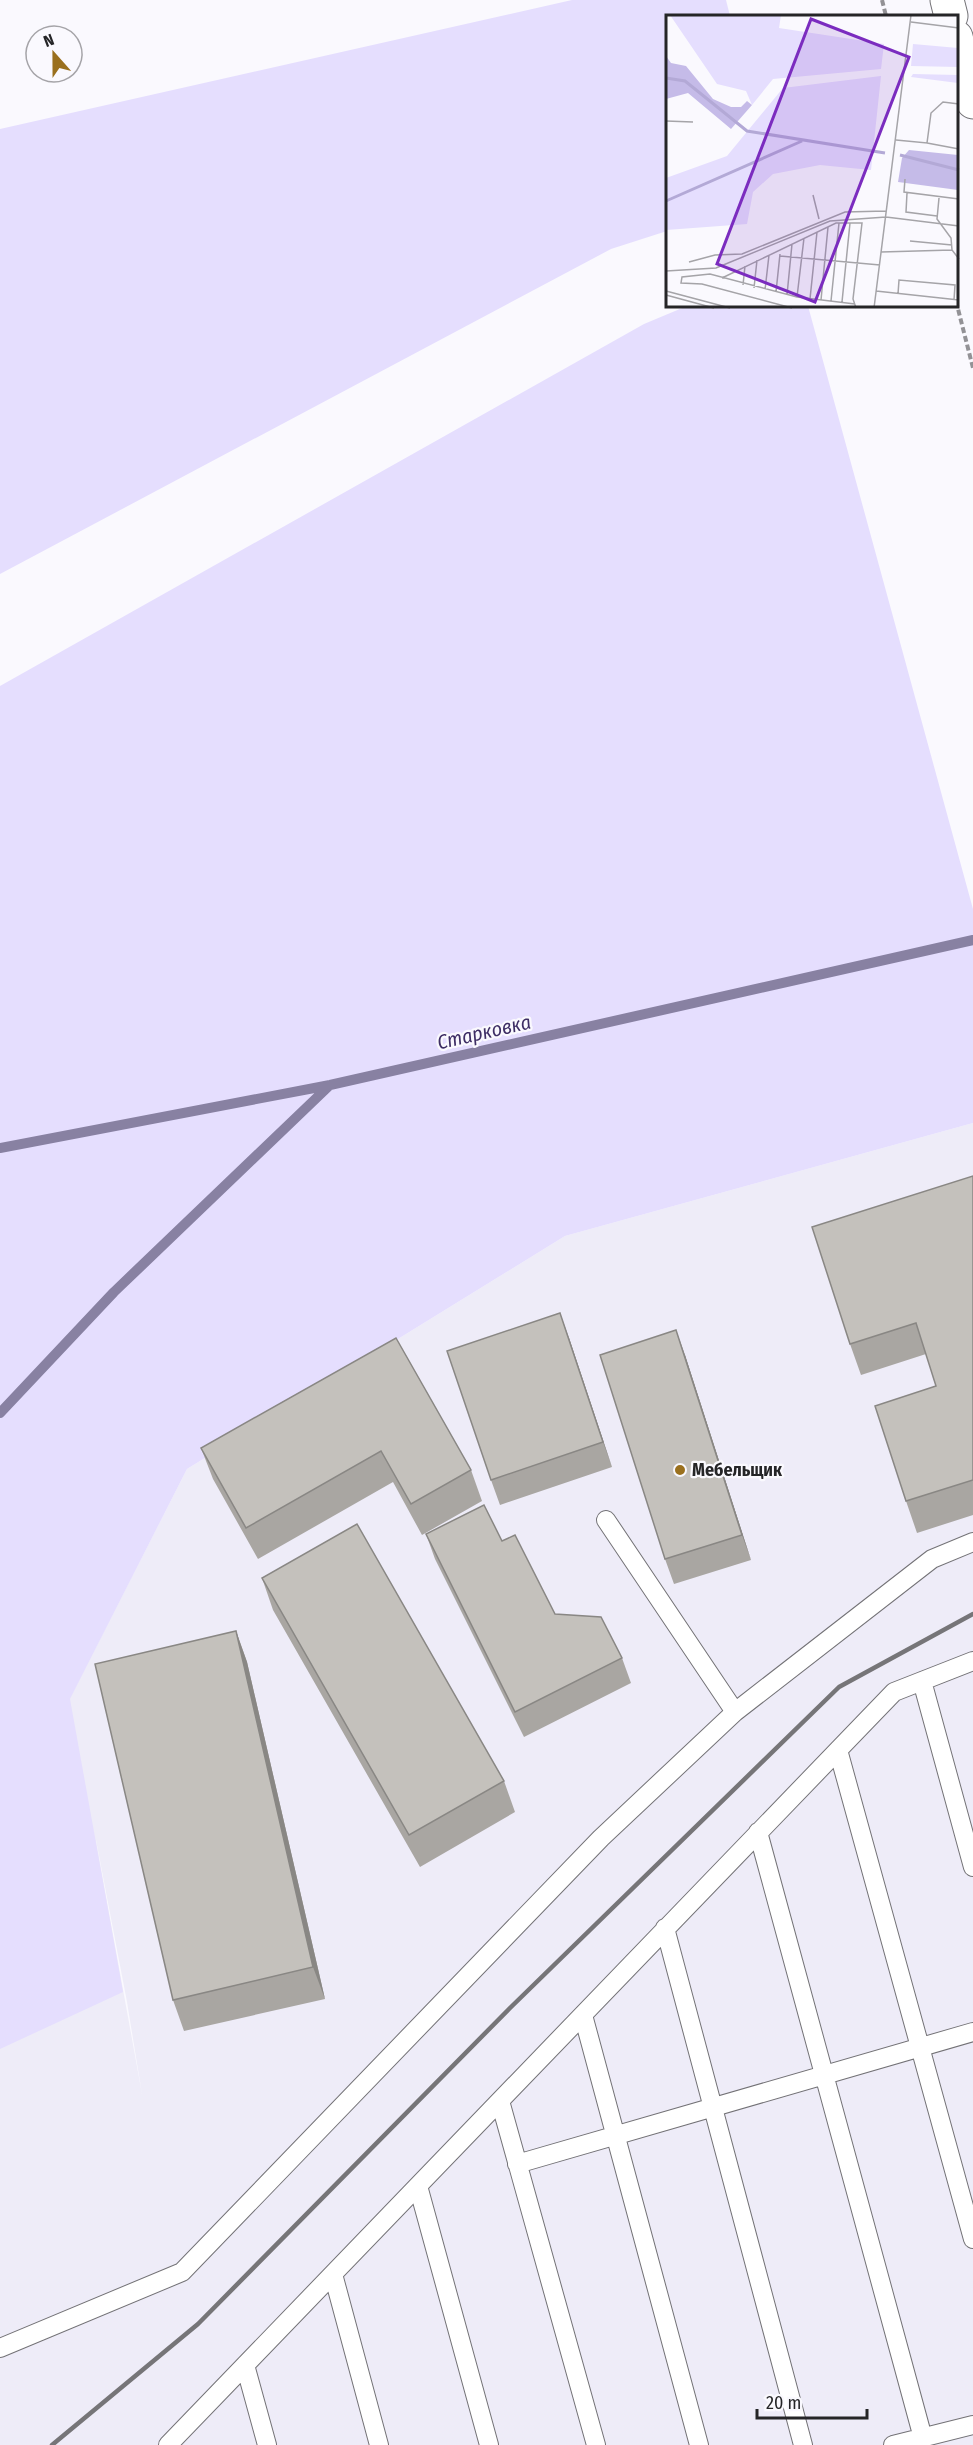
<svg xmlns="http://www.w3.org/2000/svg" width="973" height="2445" font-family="'Fira Sans Condensed',sans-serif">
<rect width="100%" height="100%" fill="#faf9fe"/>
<path fill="#eeecf8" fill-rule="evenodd" d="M973,1123V2445H0V1652L70,1698L187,1469L565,1236ZM96,1840L127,2002L142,2094L96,1841Z"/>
<path fill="#e5defe" d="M572,0H726L730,16H667V231L611,249L0,574V129Z
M687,306H808L973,909V1123L565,1236L187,1469L70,1699L123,1992L0,2049V686L644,324Z"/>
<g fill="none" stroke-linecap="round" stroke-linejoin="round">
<path stroke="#8881a2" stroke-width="10" d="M0,1148L330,1085L973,940
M0,1413L114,1292L330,1085"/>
<g stroke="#737276" stroke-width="20">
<path id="lane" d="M606,1520L735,1712
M922,1681L973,1867
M838,1750L973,2239
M758,1832L923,2438
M665,1928L803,2445
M583,2015L699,2445
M500,2101L596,2445
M517,2164L973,2032
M418,2186L489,2445
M333,2274L379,2445
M0,2348L182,2272L601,1838L735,1712L932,1559L973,1542
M245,2365L267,2445
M168,2445L894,1692L973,1661
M893,2445L973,2425"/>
</g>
<g stroke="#737276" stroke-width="35">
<path id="secondary" d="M947,0L951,16
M956,37L973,102"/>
</g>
<path stroke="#939296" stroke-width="4" stroke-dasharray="6 3" stroke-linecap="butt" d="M882,0L886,16
M956,301L973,368"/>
<use href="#lane" stroke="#fff" stroke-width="18"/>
<use href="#secondary" stroke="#fff" stroke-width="33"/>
<path stroke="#767578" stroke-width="4.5" d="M52,2445L198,2324L510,2008L839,1687L973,1614"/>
</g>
<path fill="#a9a6a2" d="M973,1176V1515L917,1533L906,1501L936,1386L926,1354L861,1375L850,1344Z
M396,1338L471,1470L482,1501L422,1535L393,1482L258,1559L213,1479L201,1448Z
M569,1338L612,1467L500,1505L491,1480Z
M685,1355L751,1560L674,1584L665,1559Z
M426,1534L502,1541L555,1614L622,1658L631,1683L524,1737L435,1559Z
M262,1578L504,1781L515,1812L420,1867L273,1610Z
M236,1631L247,1662L325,1999L184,2031L173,2000Z"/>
<path fill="#898784" d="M560,1313L569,1338L612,1467L603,1442Z
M676,1330L685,1355L751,1560L742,1535Z
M236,1631L247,1662L325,1999L313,1967Z"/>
<path fill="#c4c1bc" stroke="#898784" stroke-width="1.5" d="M973,1176V1480L906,1501L875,1406L936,1386L916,1323L850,1344L812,1227Z
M560,1313L603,1442L491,1480L447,1351Z
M676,1330L742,1535L665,1559L600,1355Z
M396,1338L471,1470L411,1504L381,1451L246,1528L201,1448Z
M484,1505L502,1541L515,1535L555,1614L601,1617L622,1658L515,1712L426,1534Z
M357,1524L504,1781L409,1835L262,1578Z
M236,1631L313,1967L173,2000L95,1664Z"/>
<circle fill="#9a701e" stroke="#faf9fe" stroke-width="2" cx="680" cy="1470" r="6"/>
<g text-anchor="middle" stroke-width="4.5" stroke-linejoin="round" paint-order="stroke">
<g font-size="18" font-weight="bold" fill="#252527" stroke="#faf9fe" text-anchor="start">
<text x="692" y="1476">Мебельщик</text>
</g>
<g font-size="20" font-style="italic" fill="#3e2e65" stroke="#faf9fe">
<text transform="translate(484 1032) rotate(-13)" y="7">Старковка</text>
</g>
</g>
<g transform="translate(666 15)">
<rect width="292" height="292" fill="#faf9fe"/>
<path d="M4,0H115L113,13L218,29L215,54L107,64L86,90L80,76L51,69ZM247,29L292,33V52L245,51ZM247,59L292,60V68L245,62ZM215,61L205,155L154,150L107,159L87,177L81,209L0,215V163L61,141L117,73Z" fill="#e5defe"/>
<path d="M0,41L5,48L20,51L47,84L65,92H75L81,86L86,90L65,114L22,78L0,84ZM243,135L292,140V175L232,167L236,143Z" fill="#c5bbe8"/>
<path fill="none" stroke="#b3a9d6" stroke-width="3" d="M0,63L19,66L81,116L219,138M234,140L293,155M0,186L136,126"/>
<path fill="none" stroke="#a5a4a8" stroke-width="1.5" d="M245,7L293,13M0,106L27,107M230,125L261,128L265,98L277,87L293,89M261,128L293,134M239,164L238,177L293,184M241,178L240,197L271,201M147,180L153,204M273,183L271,204L285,223L286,235L293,244M244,226L286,230M215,237L286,235M114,241L214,250M23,247L49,240L76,239L179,197L220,196M0,256L50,253L164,206L220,202L293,211M56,263L170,208H196L187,284L190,293M77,270L79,251M88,273L91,245M99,275L103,240M0,276L64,293M210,276L293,285M110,277L114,239M232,279L233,265L289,270L288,285M0,280L48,293M121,280L126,229M131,282L138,223M144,284L151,217M155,285L162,212M165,286L173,208M176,287L184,208M126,293L36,269L15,268L16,262L44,259L131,282L189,289M208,293L245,0"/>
<path fill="#7b2cbf" fill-opacity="0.15" stroke="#7b2cbf" stroke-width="3" d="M145,4L243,42L149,287L51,249Z"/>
<rect width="292" height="292" fill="none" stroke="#252527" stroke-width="3"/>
</g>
<g transform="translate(54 54) rotate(339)"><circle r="28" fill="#faf9fe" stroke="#a5a4a8" stroke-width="1.5"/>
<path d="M0-4.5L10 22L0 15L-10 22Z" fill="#9a701e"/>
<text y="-9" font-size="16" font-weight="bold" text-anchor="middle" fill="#252527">N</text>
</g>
<path d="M757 2409v9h110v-9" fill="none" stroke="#252527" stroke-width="3"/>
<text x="766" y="2409" font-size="18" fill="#252527" stroke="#faf9fe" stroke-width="4.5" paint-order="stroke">20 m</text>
</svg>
